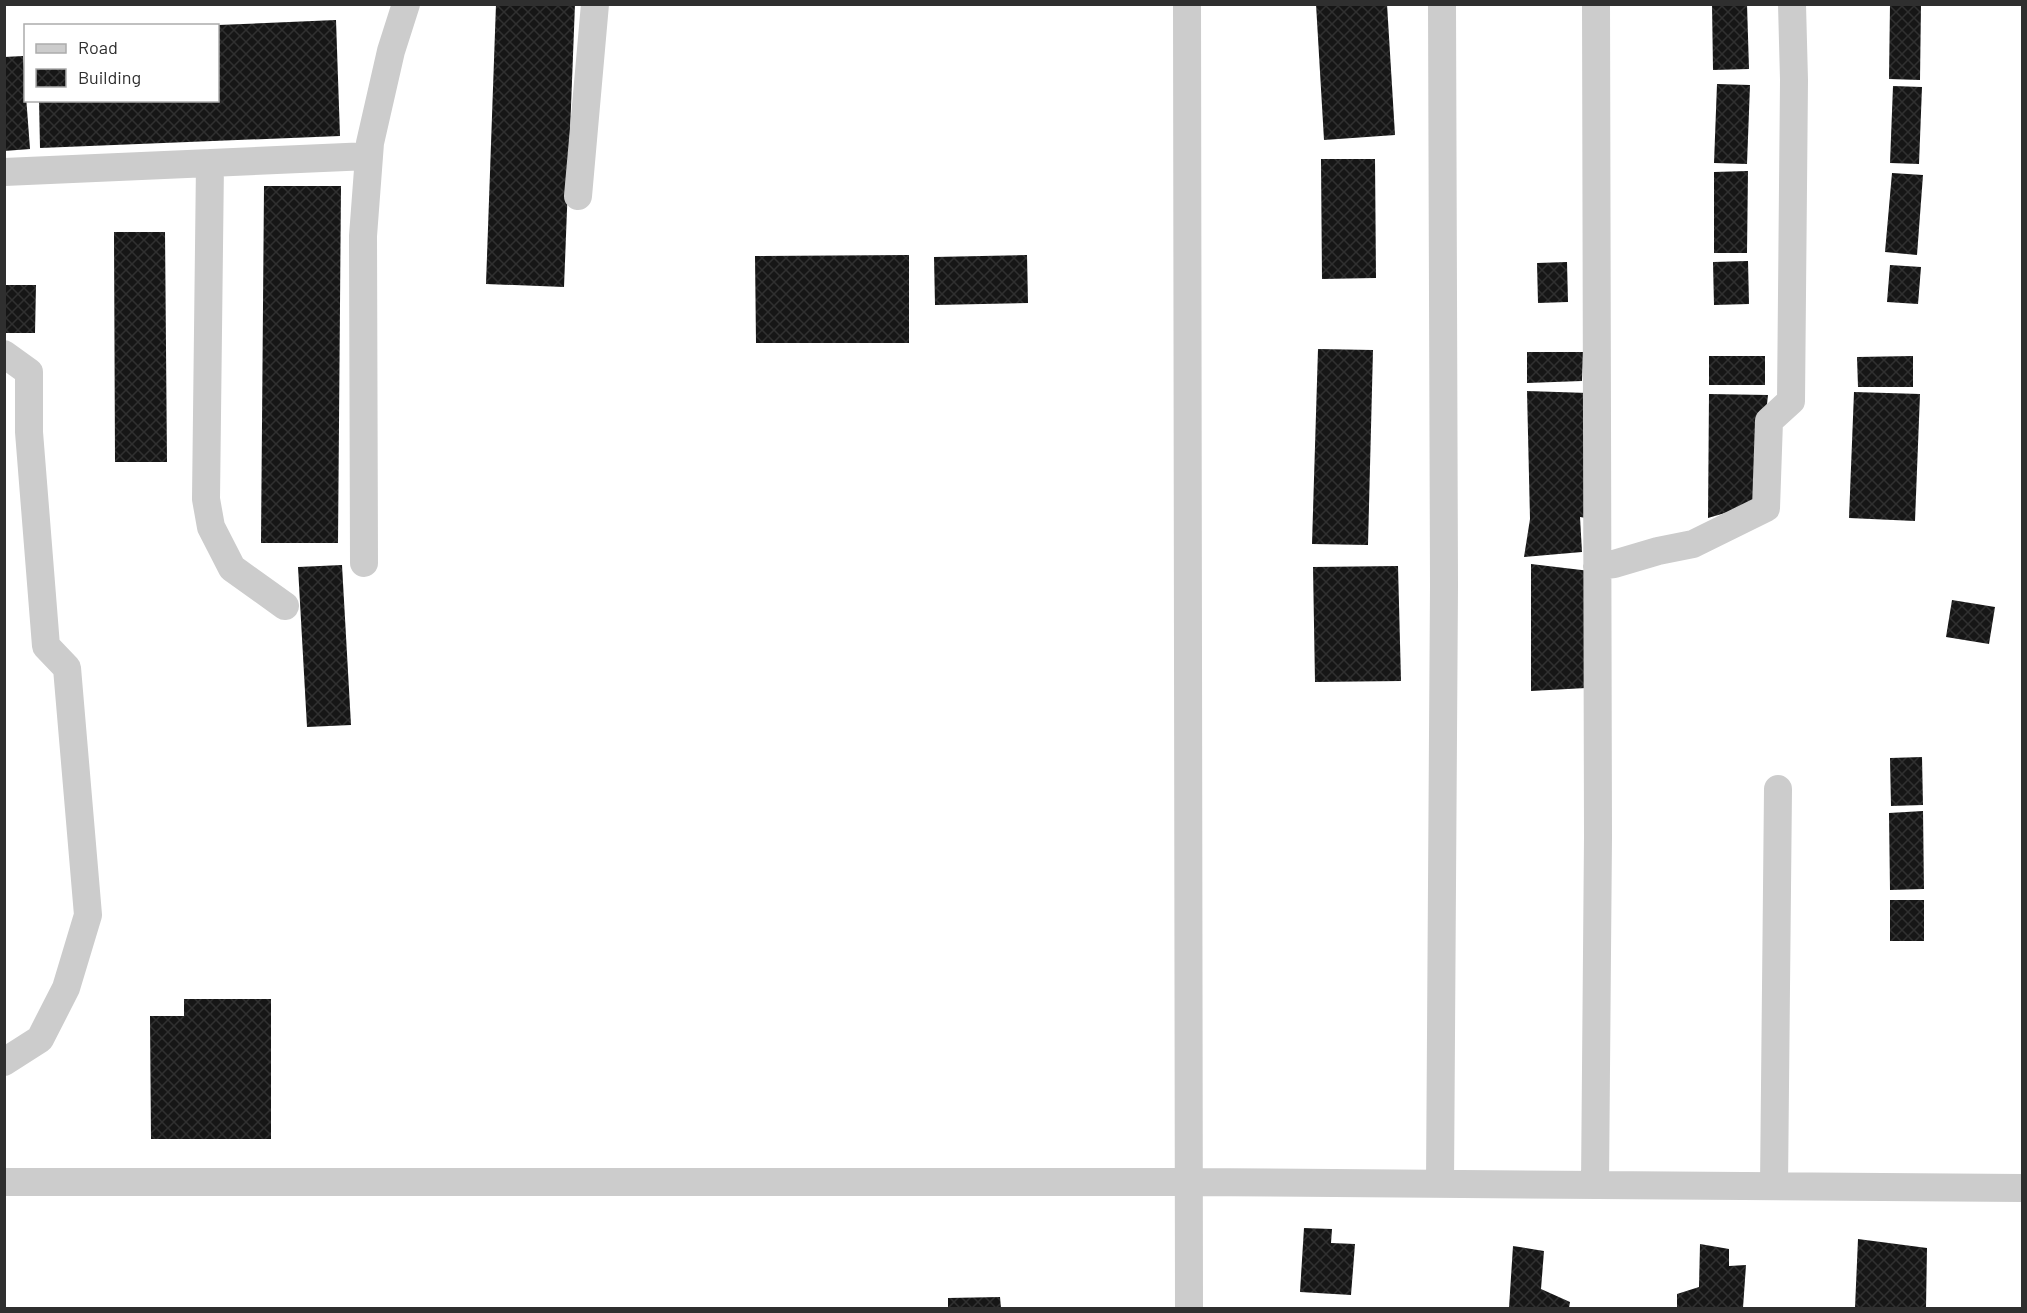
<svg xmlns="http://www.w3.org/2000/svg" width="2027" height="1313" font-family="Barlow,sans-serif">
<defs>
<pattern id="building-cross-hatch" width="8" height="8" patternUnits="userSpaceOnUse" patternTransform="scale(1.5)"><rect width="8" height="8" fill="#161616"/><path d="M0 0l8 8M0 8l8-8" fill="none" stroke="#303030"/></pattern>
</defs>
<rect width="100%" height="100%" fill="#fff"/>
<path fill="url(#building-cross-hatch)" d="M496,4H575L564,287L486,284Z
M1316,4H1387L1395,135L1324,140Z
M1712,4H1747L1749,69L1713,70Z
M1890,4H1921L1920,80L1889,79Z
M336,20L340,136L40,148L39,100H218V25Z
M23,56L30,149L4,151V57Z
M1717,84L1750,85L1747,164L1714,163Z
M1893,86L1922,87L1919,164L1890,163Z
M1321,159H1375L1376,278L1322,279Z
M1748,171L1747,253H1714V172Z
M1892,173L1923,175L1917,255L1885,252Z
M264,186H341L338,543H261Z
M114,232H165L167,462H115Z
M909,255V343H756L755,256Z
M1027,255L1028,303L935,305L934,257Z
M1748,261L1749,304L1714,305L1713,262Z
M1567,262L1568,302L1538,303L1537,263Z
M1890,265L1921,267L1918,304L1887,302Z
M4,285H36L35,333H4Z
M1318,349L1373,350L1368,545L1312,544Z
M1527,352H1583L1582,381L1527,383Z
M1709,356H1765V385H1709Z
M1913,356V387H1858L1857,357Z
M1527,391L1588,393L1586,518L1580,517L1582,552L1524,557L1530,519Z
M1854,392L1920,394L1915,521L1849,518Z
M1709,394L1768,395L1756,504L1708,518Z
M1531,564L1590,571L1586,688L1531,691Z
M342,565L351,725L307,727L298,567Z
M1398,566L1401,681L1315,682L1313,567Z
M1952,600L1995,607L1989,644L1946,637Z
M1922,757L1923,805L1891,806L1890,758Z
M1923,811L1924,889L1890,890L1889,813Z
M1890,900H1924V941H1890Z
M184,999H271V1139H151L150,1016H184Z
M1304,1228L1332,1229L1331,1243L1355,1244L1351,1295L1300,1292Z
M1858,1239L1927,1248L1926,1308H1855Z
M1700,1244L1729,1249V1266L1746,1265L1743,1308H1677V1294L1699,1287Z
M1513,1246L1544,1251L1541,1289L1570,1302L1569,1308H1509Z
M1000,1297L1001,1308H948V1298Z"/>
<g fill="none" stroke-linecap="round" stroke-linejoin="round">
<path stroke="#ccc" stroke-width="28" d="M1187,4L1189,1308
M210,163L206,499L211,527L232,568L285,606
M4,172L369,156
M578,196L595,4
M4,354L29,372V432L46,646L67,668L88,915L66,988L40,1039L4,1062
M364,563L363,236L370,143L391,51L406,4
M1597,566L1614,564L1658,551L1693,544L1766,508L1769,421L1791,401L1794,80L1792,4
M4,1182H1189L2022,1188
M1440,1184L1444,586L1442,4
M1595,1185L1598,837L1596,4
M1774,1186L1778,789"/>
</g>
<rect width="2027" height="1313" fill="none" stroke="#2f2f2f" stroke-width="12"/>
<rect x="24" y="24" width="195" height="78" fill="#ffffff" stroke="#acacac" stroke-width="1.5"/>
<rect x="36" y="44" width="30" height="9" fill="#cccccc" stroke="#acacac" stroke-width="1.5"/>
<text x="78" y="54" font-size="18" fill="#2f2f2f">Road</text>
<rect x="36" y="69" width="30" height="18" fill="url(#building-cross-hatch)" stroke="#acacac" stroke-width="1.5"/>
<text x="78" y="84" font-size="18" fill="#2f2f2f">Building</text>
</svg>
